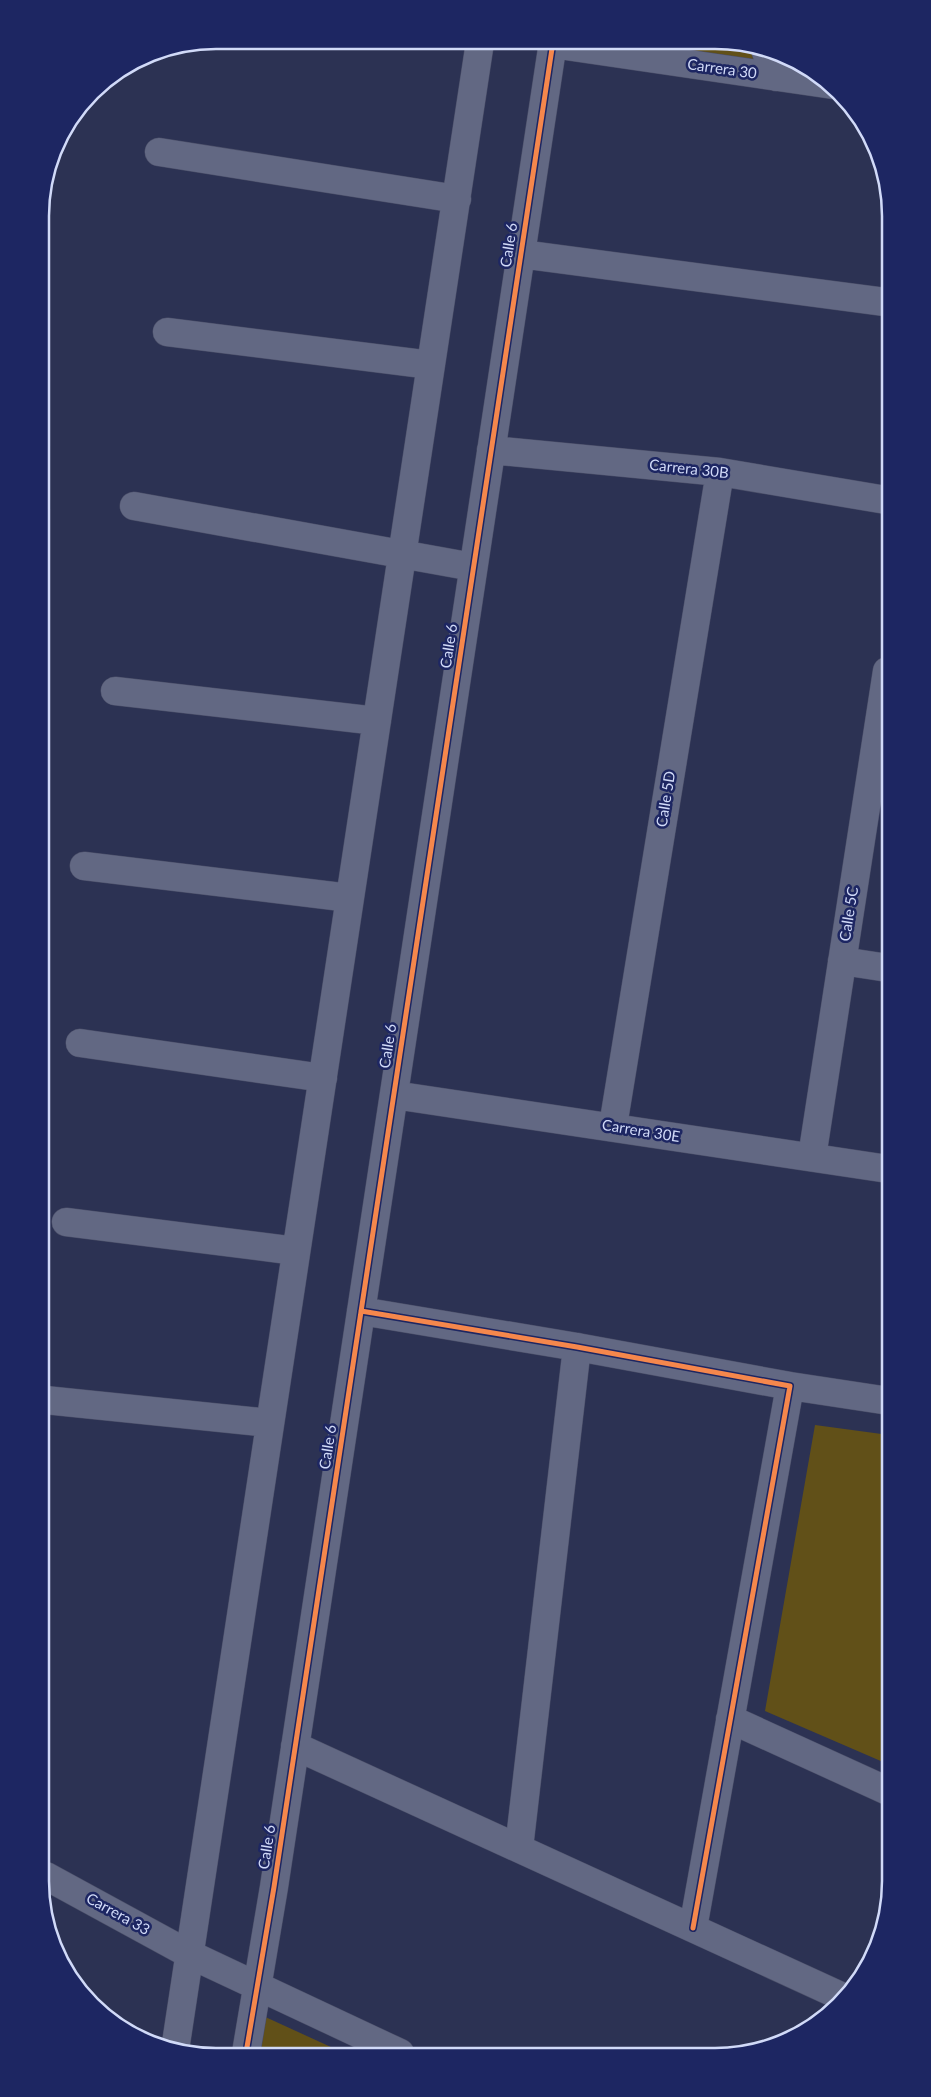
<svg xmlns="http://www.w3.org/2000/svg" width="931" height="2097" font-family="Lato,sans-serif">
<rect width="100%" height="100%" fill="#2c3253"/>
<path fill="#615018" d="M587,42L749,43L758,47L766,71Z
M815,1425L889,1435L890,1765L765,1711Z
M261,2015L344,2053H259Z"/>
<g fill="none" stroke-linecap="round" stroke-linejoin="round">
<g stroke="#4a4e68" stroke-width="29">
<path id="minor" d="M552,44L833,85
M766,52L776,77
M159,152L457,199
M521,254L885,302
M167,332L431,365
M491,450L720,472L886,500
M134,506L473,567
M115,691L377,721
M84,866L350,898
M842,961L888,968
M80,1043L323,1078
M394,1095L888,1169
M613,1126L720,472
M812,1157L887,671
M66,1222L296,1251
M361,1311L577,1347L790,1386L693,1928
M790,1386L889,1401
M45,1400L270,1423
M730,1719L890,1792
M295,1746L845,1998
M519,1848L577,1347
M46,1876L189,1954L400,2053
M175,2050L480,42
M246,2053L274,1887L553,42"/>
</g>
<use href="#minor" stroke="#626883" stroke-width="28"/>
<g stroke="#1d2662" stroke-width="8">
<path id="cycleway" d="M361,1311L577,1347L790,1386L693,1928
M246,2053L274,1887L553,42"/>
</g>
<use href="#cycleway" stroke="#f5874c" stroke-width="5"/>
</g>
<g text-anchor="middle" stroke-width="5" stroke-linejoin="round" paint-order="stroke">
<g font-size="15" fill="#d1daf8" stroke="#1d2662">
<text transform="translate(722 69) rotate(8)" y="5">Carrera 30</text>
<text transform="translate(509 245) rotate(-81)" y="5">Calle 6</text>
<text transform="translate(689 469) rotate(6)" y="5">Carrera 30B</text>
<text transform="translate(449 646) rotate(-81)" y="5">Calle 6</text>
<text transform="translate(666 799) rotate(-81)" y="5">Calle 5D</text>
<text transform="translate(849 914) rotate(-81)" y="5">Calle 5C</text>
<text transform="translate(388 1046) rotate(-81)" y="5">Calle 6</text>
<text transform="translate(641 1131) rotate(9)" y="5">Carrera 30E</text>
<text transform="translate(328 1447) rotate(-81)" y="5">Calle 6</text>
<text transform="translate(267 1847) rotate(-81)" y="5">Calle 6</text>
<text transform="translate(118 1914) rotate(29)" y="5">Carrera 33</text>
</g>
</g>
<path d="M0 0H931V2097H0ZM216 49H715A167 167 0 0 1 882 216V1881A167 167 0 0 1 715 2048H216A167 167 0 0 1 49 1881V216A167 167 0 0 1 216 49Z" fill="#1d2662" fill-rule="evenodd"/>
<path fill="none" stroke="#d1daf8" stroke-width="2.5" d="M216 49H715A167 167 0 0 1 882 216V1881A167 167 0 0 1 715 2048H216A167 167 0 0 1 49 1881V216A167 167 0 0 1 216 49Z"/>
</svg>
